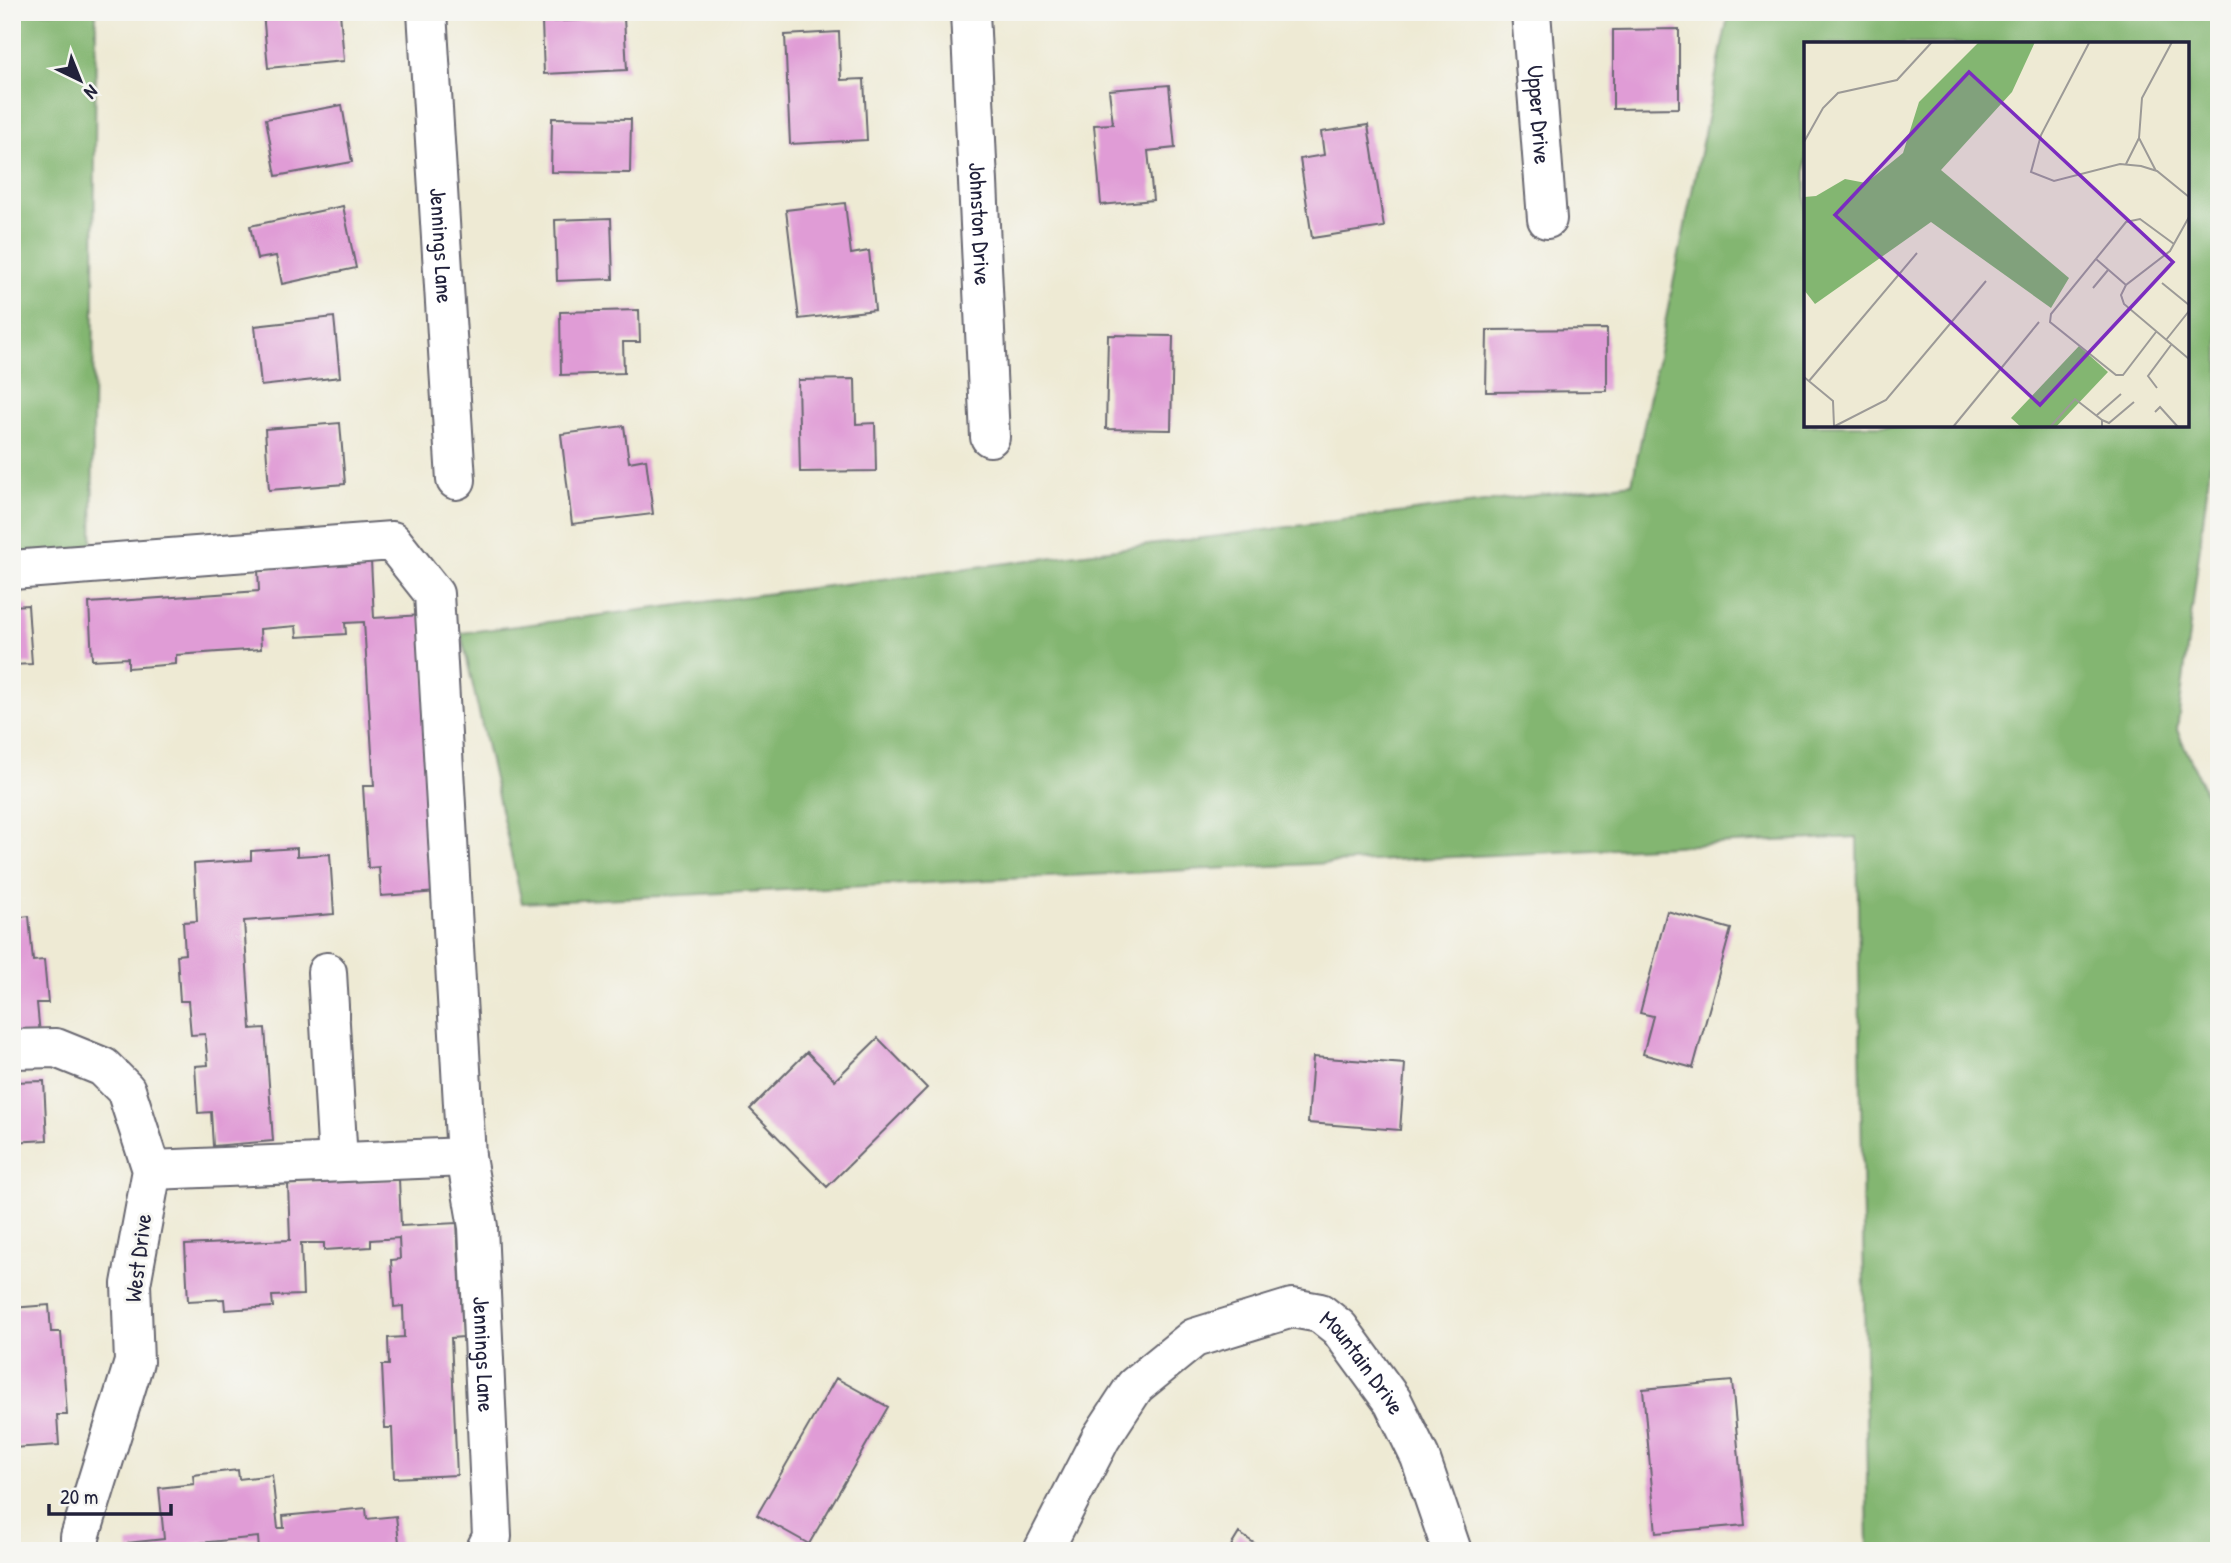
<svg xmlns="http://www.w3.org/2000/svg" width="2231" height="1563" font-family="'Patrick Hand',sans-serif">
<rect width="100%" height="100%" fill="#f6f6f2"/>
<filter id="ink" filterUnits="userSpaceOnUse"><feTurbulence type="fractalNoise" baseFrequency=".0143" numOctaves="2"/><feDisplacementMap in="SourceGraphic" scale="14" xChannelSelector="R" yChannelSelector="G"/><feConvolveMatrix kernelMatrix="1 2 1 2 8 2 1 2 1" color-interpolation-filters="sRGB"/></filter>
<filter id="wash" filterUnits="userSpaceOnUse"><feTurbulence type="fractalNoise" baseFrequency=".00686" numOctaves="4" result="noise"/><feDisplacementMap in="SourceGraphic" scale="28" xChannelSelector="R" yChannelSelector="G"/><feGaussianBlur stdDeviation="1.57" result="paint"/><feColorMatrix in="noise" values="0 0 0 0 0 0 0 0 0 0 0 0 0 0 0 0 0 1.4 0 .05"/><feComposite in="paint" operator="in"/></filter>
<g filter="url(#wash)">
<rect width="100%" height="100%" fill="#eeead4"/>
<path fill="#83b671" stroke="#526c56" stroke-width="2" fill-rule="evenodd" d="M12,12H96L92,565H12Z
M1729,12H2219V393L2177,730L2219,822V1551H1868L1857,837L522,903L461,633L1632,483ZM1806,44H2187V425H1806Z"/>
<g id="blocks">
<path fill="#e09cd6" d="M263,12H340L344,61L268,68Z
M624,18L627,70L544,74L542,22Z
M1679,29V108L1613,109V30Z
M839,32L841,80L864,79L867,140L790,144L785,35Z
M1169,85L1175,148L1148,151L1153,200L1101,205L1094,125L1113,124L1109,90Z
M342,105L352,162L276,176L266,119Z
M552,118L631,119L630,173L551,172Z
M1368,125L1384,227L1312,238L1300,159L1324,155L1321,132Z
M845,203L851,254L869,251L875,310L799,319L786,210Z
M343,206L356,268L282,284L276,256L257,259L250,226Z
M611,218L613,279L557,281L555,220Z
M639,310L640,342H623L624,373L561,375L560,312Z
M334,317L340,377L261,386L255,326Z
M1607,329V391L1486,392L1487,330Z
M1108,335L1173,336L1171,430L1106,429Z
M855,379L856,424L875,423L876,471L800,472L798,380Z
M340,423L345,484L269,490L265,429Z
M624,426L629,462L646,459L653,514L572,524L561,434Z
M371,561L374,618L422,615L439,892L381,896L379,867L368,868L363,786H374L364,622L345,623L346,634L297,637L296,626L260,629L261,649L176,655V664L128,668V658L92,660L89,603L259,591L258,569Z
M28,605L32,664L12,665V606Z
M297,848V856L330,854L334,914L244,921L251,1029L265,1028L273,1141L213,1146L211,1112L198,1113L195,1066L208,1065L205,1034L191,1035L188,1001H180L177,955L185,954L183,922L197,921L194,864L251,860V851Z
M1667,911L1731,929L1693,1068L1643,1054L1653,1016L1640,1013Z
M29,916L33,961L44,960L48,1003H37L40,1035L12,1038V918Z
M878,1038L927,1088L827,1187L750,1109L807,1052L835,1080Z
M1313,1057L1405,1064L1400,1130L1308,1123Z
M44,1081L47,1140L12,1142V1082Z
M399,1179L401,1226L457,1223L463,1337L451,1338L457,1475L394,1478L392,1428H385L382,1365H389L388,1338L404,1337L403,1306L394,1307L391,1260L400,1259L399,1238L371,1240V1247L324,1250V1243H301L303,1295L272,1296L273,1307L225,1310L224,1299L188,1301L185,1245L290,1240L288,1184Z
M49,1305L51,1332H61L67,1415H57L59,1445L12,1448V1308Z
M836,1378L888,1407L809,1544L757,1515Z
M1732,1381L1745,1525L1656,1533L1643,1389Z
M238,1470L239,1479L272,1475L278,1528H284L283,1516L366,1508L367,1519L396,1516L400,1551H259L258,1537L190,1544L191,1551H129L128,1543L164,1539L159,1488L194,1484L193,1475Z
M1239,1533L1266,1551H1228Z"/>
</g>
</g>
<g filter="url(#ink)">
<use href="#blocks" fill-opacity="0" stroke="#696871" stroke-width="2"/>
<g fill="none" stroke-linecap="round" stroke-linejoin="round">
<g stroke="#696871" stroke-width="42">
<g id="minor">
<path id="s1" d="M427,12L456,480"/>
<path id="s2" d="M970,12L990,437"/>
<path id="s3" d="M1531,12L1547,219"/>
<path id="s4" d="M12,570L392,541L434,594L466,1157L478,1227L492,1537L485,1551"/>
<path d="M327,972L338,1162"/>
<path d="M12,1049L56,1048L103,1067L126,1090L152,1170L131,1284L134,1362L80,1537V1551"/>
<path d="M152,1170L466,1157"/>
<path id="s5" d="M1043,1551L1101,1438L1135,1386L1194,1338L1292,1308L1320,1313L1339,1328L1393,1402L1420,1457L1452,1551"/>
</g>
</g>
<use href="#minor" stroke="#fff" stroke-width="38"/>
</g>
</g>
<g text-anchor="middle" stroke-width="6" stroke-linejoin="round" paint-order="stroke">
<g font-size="23" fill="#22223b" stroke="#f6f6f2">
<text dy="8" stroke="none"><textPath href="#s3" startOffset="103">Upper Drive</textPath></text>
<text dy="8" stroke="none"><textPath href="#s2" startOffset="212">Johnston Drive</textPath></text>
<text dy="8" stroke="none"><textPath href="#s1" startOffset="234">Jennings Lane</textPath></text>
<text transform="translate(138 1258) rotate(-83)" y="8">West Drive</text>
<text dy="8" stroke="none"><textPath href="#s4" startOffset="1211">Jennings Lane</textPath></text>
<text dy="8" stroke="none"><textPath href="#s5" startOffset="462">Mountain Drive</textPath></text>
</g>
</g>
<g transform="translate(1804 42)">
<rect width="385" height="385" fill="#eeead4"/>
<path d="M175,0H231L208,50L137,128L265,236L247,266L127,180L11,262L0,248V155L12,154L41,137L62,141L99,111L115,60ZM275,304L304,330L252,385H217L207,376Z" fill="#83b671"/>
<path fill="none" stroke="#9c9a97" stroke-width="2" d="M285,1L237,93L227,130L250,139L316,122L337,124L353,129L385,155M335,96L338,56L368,0M0,100L19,66L34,51L93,38L128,0M322,122L335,96L352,129M385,175L366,209L322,243L317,253L320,262L385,317M292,217L322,243M358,241L385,263M289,246L304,228M352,290L319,333H312L246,280L247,272L322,180L336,177L370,202M362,298L385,269M0,335L29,359L30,384M5,339L113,211M353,346L344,334L367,303M351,370L356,365L374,385M293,373L317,352M298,378L305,381L330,360M29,385L82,358L182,239M149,385L235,280M246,385L271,357L298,378V385"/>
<path fill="#7b2cbf" fill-opacity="0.15" stroke="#7b2cbf" stroke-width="3.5" d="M165,30L369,220L236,363L31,173Z"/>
<rect width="385" height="385" fill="none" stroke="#22223b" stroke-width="3.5"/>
</g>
<rect width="2231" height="1563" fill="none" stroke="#f6f6f2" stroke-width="42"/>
<g transform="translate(80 80) rotate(137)" stroke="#f6f6f2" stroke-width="5" paint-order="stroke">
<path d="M0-5L12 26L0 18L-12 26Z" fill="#22223b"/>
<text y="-10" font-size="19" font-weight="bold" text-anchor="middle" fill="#22223b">N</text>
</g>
<path d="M49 1504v10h122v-10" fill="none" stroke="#22223b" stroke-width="3.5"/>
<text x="60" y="1504" font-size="21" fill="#22223b" stroke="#f6f6f2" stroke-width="5" paint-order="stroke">20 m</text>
</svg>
